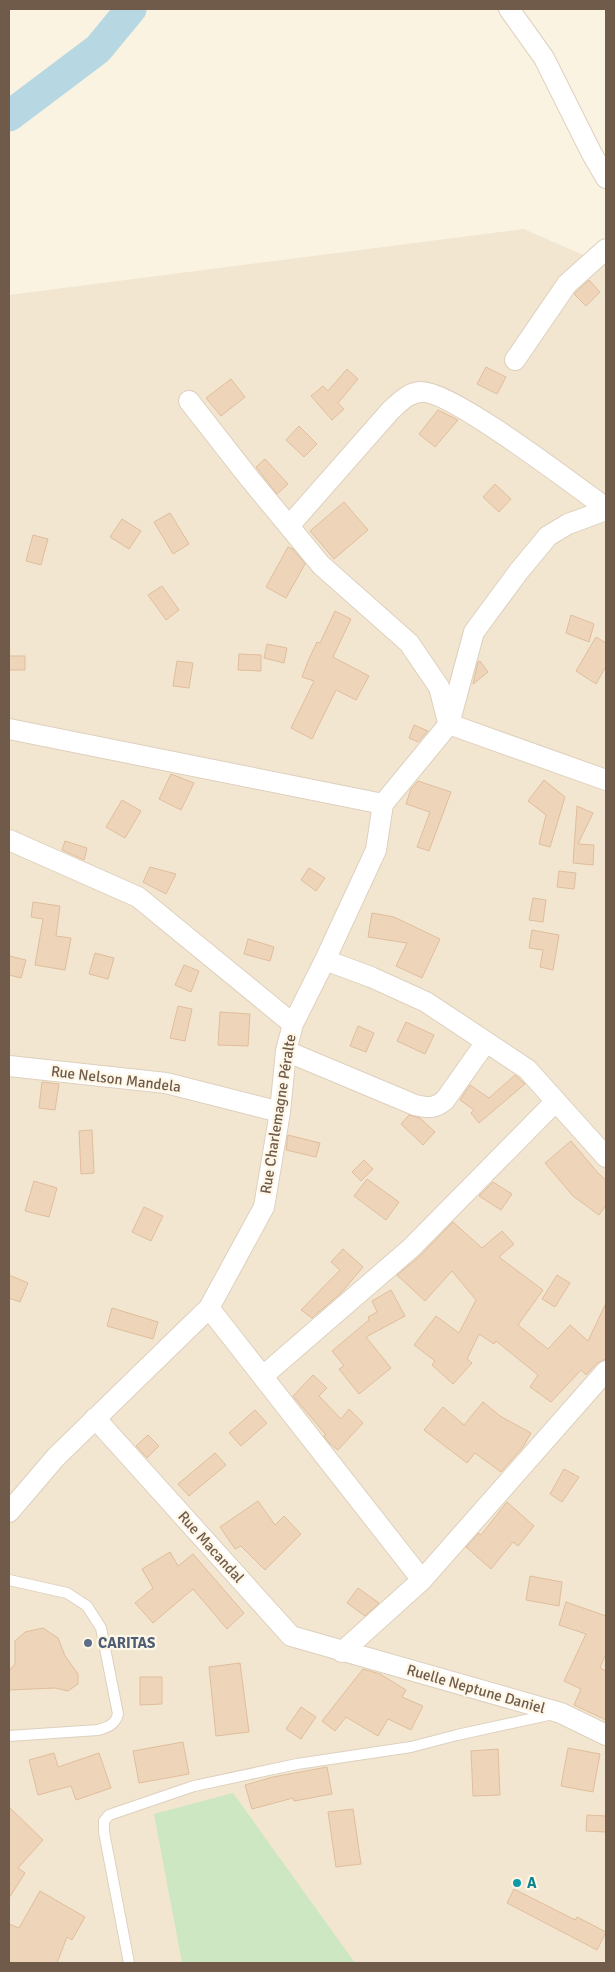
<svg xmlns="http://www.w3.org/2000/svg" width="615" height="1972" font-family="Signika,sans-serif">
<rect width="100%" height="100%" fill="#faf3e1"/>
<path fill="#f2e6d0" d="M524,229L606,265V1963H9V295Z"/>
<path fill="#cce7c1" d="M233,1793L355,1963H182L154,1814Z"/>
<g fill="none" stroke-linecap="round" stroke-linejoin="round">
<path stroke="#b7d7e2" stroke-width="31" d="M9,116L98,49L131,9"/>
</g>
<path fill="#eed5ba" stroke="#e0bd9c" d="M589,280L600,292L586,306L574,294Z
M486,367L506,377L497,394L477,384Z
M347,369L358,379L338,403L344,409L332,420L311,396L323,386L328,391Z
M231,379L245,397L221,416L206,398Z
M438,410L458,420L435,447L419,434Z
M299,426L317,444L304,457L286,440Z
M265,459L288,484L277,494L256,467Z
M495,484L511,499L499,512L483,497Z
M344,502L368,530L334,559L310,531Z
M170,513L189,544L173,554L154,522Z
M122,519L141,531L129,549L110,537Z
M33,535L48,539L41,565L26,561Z
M288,547L293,549L305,564L286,598L266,587Z
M162,586L179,610L166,620L148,595Z
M335,611L351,619L333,657L369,676L356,700L336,690L312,739L291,728L314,681L302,677L308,661L317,642L320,643Z
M571,615L594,624L589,642L566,633Z
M596,637L606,643V666L596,684L576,671Z
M267,644L287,648L284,663L264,658Z
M239,654L261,655V671L238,670Z
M9,656H25V670H9Z
M177,661L193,663L189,688L173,686Z
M480,661L488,672L473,684L478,662Z
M414,725L428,731L418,742L409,738Z
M171,774L194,783L181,810L159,799Z
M544,780L565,797L550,847L539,844L546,815L528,801Z
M418,781L451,792L429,851L417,847L430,812L406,804L411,789Z
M122,800L141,811L125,838L106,827Z
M577,806L593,813L578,844L594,845L593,865L573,863Z
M65,841L87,848L84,860L62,850Z
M150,867L176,874L166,894L143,882Z
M309,868L325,878L316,891L301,880Z
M559,871L576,873L574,889L557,887Z
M533,898L546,900L543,922L529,920Z
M33,902L60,906L56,936L71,938L65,970L35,965L43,919L31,917Z
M372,913L394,917L440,939L422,978L396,966L407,943L368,937Z
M532,930L559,935L553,970L540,967L543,950L529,948Z
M248,939L274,947L270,961L244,954Z
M95,953L114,958L108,979L89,974Z
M9,956L26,960L21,978L9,975Z
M184,965L199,971L191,992L175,985Z
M178,1006L192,1009L185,1041L170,1038Z
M220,1012L250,1014L248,1046L218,1045Z
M406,1022L434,1035L425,1054L397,1041Z
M358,1026L374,1033L366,1052L350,1046Z
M515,1075L525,1084L479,1123L471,1113L474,1110L460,1100L470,1085L489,1098Z
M42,1082L59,1084L55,1110L39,1108Z
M409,1115L420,1118L435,1132L423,1145L401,1124Z
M92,1130L94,1173L81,1174L79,1131Z
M288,1135L320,1143L316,1157L286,1150Z
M571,1141L598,1173L606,1180V1205L599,1215L573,1196L545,1163Z
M364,1160L373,1169L361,1181L352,1172Z
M367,1179L399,1202L386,1220L354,1196Z
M34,1181L57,1188L49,1217L25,1211Z
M493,1182L512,1194L501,1210L479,1196Z
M144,1207L163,1216L151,1241L132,1232Z
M453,1222L482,1248L502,1231L514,1244L499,1257L543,1290L518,1325L548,1349L570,1325L588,1341L606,1303V1359L597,1363L586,1375L581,1370L551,1402L530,1387L538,1375L496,1341L494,1344L479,1334L467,1359L472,1363L453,1384L432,1365L435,1361L414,1345L436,1316L459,1333L476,1300L452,1271L425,1301L397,1275L419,1257Z
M343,1249L363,1267L341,1293L312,1318L301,1310L340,1270L331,1262Z
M9,1275L28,1283L20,1302L9,1298Z
M557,1275L570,1283L555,1307L542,1299Z
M391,1290L405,1316L366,1337L391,1368L359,1394L339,1369L344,1366L332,1351L369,1320L368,1317L377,1312L372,1301Z
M112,1308L158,1322L153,1339L107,1326Z
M313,1375L327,1388L319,1396L341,1419L349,1409L363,1423L338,1450L329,1443L324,1436L326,1435L293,1396Z
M483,1402L500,1416L531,1433L523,1447L501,1472L475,1453L467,1463L424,1430L443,1407L464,1425Z
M255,1410L267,1423L241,1446L229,1433Z
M148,1435L159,1446L147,1458L136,1446Z
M215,1453L226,1465L189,1496L178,1484Z
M564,1469L579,1477L562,1502L550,1494Z
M258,1501L275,1525L284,1516L301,1534L265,1570L241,1546L235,1549L220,1527Z
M507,1502L534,1526L518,1546L513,1542L491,1569L466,1547L479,1533L481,1535Z
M170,1552L178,1566L193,1554L244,1613L227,1629L193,1589L153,1623L135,1603L153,1588L142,1569Z
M530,1576L562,1582L559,1606L526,1600Z
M358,1588L379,1603L365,1616L347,1603Z
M566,1602L606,1616V1653L600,1668L606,1671V1720L574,1705L581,1689L564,1681L586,1634L559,1625Z
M43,1628L58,1638L65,1656L78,1674V1684L68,1691L55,1688L9,1690V1671L15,1664V1641L25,1632Z
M240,1663L249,1732L216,1736L209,1667Z
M363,1669L380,1674L406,1690L402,1697L423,1706L411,1730L388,1719L378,1736L346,1717L335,1731L322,1721Z
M140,1677H162V1704L140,1705Z
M301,1707L316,1717L301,1739L286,1729Z
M183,1742L189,1774L139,1783L133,1751Z
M568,1748L600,1754L593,1792L561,1786Z
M498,1749L500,1795L473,1796L471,1751Z
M54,1753L58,1767L99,1753L111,1788L76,1800L71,1786L38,1795L29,1760Z
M327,1767L332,1794L294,1801L293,1798L252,1809L245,1785L273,1777Z
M9,1807L43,1840L18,1868L25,1873L9,1898Z
M353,1809L361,1864L336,1867L328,1812Z
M587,1815L606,1816V1832L586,1831Z
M514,1889L575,1920L577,1917L606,1932L597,1950L507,1903Z
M40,1891L85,1917L72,1940L67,1937L57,1963H9V1924L19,1928Z"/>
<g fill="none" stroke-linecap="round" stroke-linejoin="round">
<g stroke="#ded0be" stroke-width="12">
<path id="lane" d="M9,1580L67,1593L87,1606L101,1628L118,1714C115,1725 108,1727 98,1730L9,1736
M129,1963L104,1832V1821L109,1815L194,1786L297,1764L411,1747L457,1735L553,1714"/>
</g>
<g stroke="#ded0be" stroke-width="22">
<path id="street" d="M509,9L544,58L592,154L606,178
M515,360L567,284L606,249
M189,401L250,479L321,565L409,643L439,687L448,722
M289,526L391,410C400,402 408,393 420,392C448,388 577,487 606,508
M449,724L606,780
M9,729L383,804
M9,840L138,897L293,1024
M325,960L371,977L426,1002L527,1069L606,1157
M286,1051L415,1105C427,1108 435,1109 445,1100L486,1042
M9,1066L166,1083L280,1112
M209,1308L422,1580
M263,1376L411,1248L555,1102
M95,1418L291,1636L561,1713L606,1735
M9,1512L56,1457L209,1308L264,1207L280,1112L286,1051L293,1024L325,960L376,850L383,804L449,724L474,632L519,571L548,536L568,524L606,510
M342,1652L422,1580L606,1371"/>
</g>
<use href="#lane" stroke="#fff" stroke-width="10"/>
<use href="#street" stroke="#fff" stroke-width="20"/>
</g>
<circle fill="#5c6f8a" stroke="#fef7e7" stroke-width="2" cx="88" cy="1643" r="5"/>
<circle fill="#0f9aa8" stroke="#fef7e7" stroke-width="2" cx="517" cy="1883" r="5"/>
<g text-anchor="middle" stroke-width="4.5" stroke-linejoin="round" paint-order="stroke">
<g font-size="15" fill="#705b4a" stroke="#fef7e7">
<text transform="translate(116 1079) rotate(7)" y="5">Rue Nelson Mandela</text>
<text transform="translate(278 1114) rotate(-81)" y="5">Rue Charlemagne Péralte</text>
<text transform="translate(211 1547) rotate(48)" y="5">Rue Macandal</text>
<text transform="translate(476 1689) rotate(16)" y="5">Ruelle Neptune Daniel</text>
</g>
<g font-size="15" font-weight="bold" fill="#4e5e75" stroke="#fef7e7" text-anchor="start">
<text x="98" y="1648">CARITAS</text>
</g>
<g font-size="15" font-weight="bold" fill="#0d838f" stroke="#fef7e7" text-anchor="start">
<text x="527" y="1888">A</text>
</g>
</g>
<rect width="615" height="1972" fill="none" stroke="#705b4a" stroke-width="20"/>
</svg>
